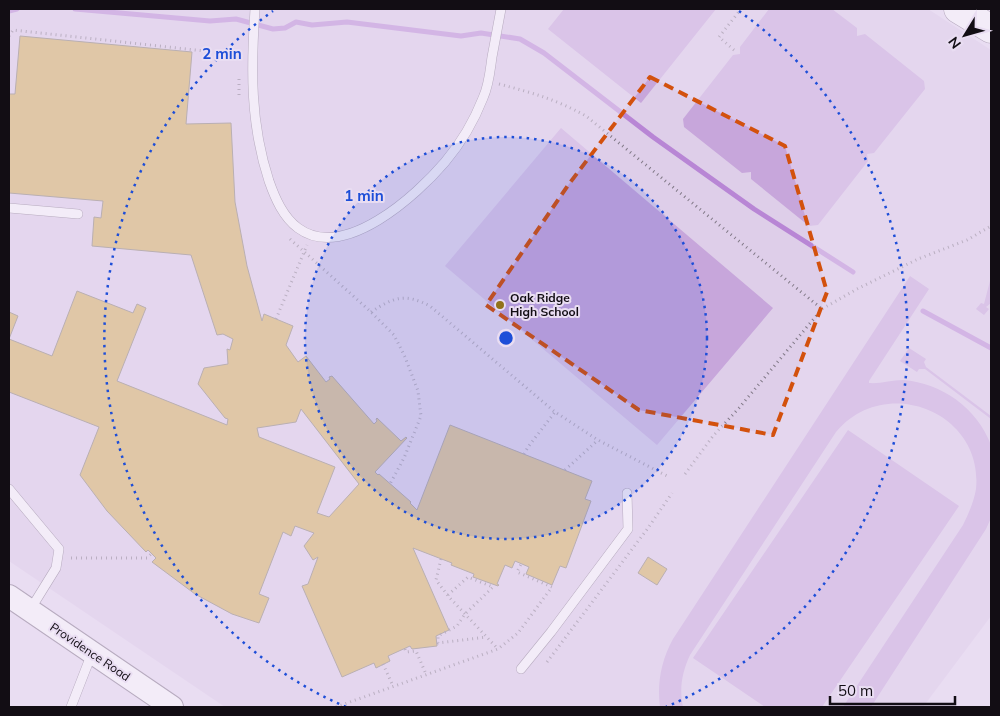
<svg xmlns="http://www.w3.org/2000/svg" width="1000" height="716" font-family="Mulish,sans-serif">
<rect width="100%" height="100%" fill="#e9ddf2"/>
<path fill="#decee9" d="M9,9H928L991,50V616L923,707H225L9,561Z"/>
<path fill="#c7a6db" d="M564,9H716L641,103L548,29Z
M769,9H832L857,28V36L865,34L924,81L925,89L874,153L867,154L868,161L818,225L809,226L751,179V172L742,173L684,127L683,119L733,55L740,54V47Z
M561,128L773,308L657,445L445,266Z
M910,276L929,289L869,381V383C880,384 892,380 903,380C942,383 977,408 991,445V518L986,529L871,707H843L963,525C969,513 974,501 976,489C984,412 885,373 836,432L690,655C682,672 679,689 683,707H660C657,683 661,661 673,639Z
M991,277V303L986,307L989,309L984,315L976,309L981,303L984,304Z
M909,348L926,359L924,362L926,367L991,416V419L925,369H919L917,372L900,361Z
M848,430L959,506L822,707H765L693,658Z"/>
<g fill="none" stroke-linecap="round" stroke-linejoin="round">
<path stroke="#b886d5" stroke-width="5" d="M75,9L210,21L236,19L273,29L285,28L296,22L312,25L347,22L461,36L481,33L520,39L544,53L653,137L754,209L853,272
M9,11L17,9
M923,311L991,348"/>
</g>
<path fill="#d5ae4c" stroke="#807864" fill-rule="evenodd" d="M20,36L192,52L186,124L231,123L235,202L247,266L262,321L264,314L293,326L286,345L298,362L306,356L326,382L330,379L329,377L332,376L374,424L377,421L376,419L377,418L401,441L406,437L407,438L375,472L378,475L379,474L411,502L410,503L417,510L450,425L592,481L585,499L591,501L566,568L560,566L552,585L526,574L529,567L515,561L512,568L505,565L497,584L499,585L498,586L473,577L474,574L451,565L452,563L413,548L449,630L436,636L437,646L412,649L410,646L388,656L390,661L376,668L374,663L342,677L302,586L308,584L318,557L313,560L304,546L314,533L295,526L291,536L283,532L259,594L269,598L259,623L232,614L195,594L152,562L156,558L148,550L146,552L107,511L80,475L99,427L9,392V312L18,316L9,339L52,356L77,291L133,313L137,304L146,308L117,381L227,425L228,419L225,418L198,384L204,368L228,364L227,349L230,350L233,339L223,334L217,335L191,255L92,246L94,217L101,218L103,201L9,193V94H15ZM301,409L359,484L329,517L317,513L335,467L259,437L257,428L296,422Z
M648,557L667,569L657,585L638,573Z"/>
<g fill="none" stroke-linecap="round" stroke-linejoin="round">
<g stroke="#7b7082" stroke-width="10">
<path id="service" d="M255,9C251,68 250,123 269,181C275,198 283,217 298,228C344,262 417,195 445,162C461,143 474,121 483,98C489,85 490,71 492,57C495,41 498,25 501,9
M9,208L78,214
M9,489L59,549L56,568L30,610
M521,669L551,632L628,529L627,493
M71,707L92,653"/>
</g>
<g stroke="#7b7082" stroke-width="24">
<path id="tertiary" d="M9,596L172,707"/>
</g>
<g stroke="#7b7082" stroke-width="29">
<path id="trunk" d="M958,9L991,29"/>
</g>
<path stroke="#817987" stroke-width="3" stroke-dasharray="1 4" stroke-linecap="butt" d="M9,36L13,30L241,55
M734,50L719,37L741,9
M239,79V98
M499,84C533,93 555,99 586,116L822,309
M290,239L371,312L394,335L405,357L418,391L421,416L404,458L390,484
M371,312C394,297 405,293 430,306L555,412L598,440L669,477
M276,319L307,245
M524,454L528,447L555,412
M565,470L598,440
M685,474L713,436L739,408L822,309L857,289L918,259L967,240L991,226
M71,558H147L151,554
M441,559L436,580L449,597L498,649
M448,595L468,577L493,587L465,614L457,626L438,636V643L487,637
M405,649L406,652L416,651L426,674
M547,662L648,528L672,493
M383,664L393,686
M336,707L498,649L518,633L552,587L517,572L521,564"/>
<use href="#service" stroke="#fff" stroke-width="9"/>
<use href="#tertiary" stroke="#fff" stroke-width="22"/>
<use href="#trunk" stroke="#fff" stroke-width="28"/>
</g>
<path d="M0 0H1000V716H0ZM650,77L785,146L827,292L773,435L639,410L486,305L569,184Z" fill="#e9ddf2" fill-opacity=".55" fill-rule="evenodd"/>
<path fill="none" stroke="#d3510d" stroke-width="4" stroke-dasharray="10 6" stroke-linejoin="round" d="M650,77L785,146L827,292L773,435L639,410L486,305L569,184Z"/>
<circle cx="506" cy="338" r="201" fill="#1d4ed8" fill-opacity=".12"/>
<g fill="none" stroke="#1d4ed8" stroke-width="2.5" stroke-dasharray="2.5 5">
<circle cx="506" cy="338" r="201"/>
<path d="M346 707A402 402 0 0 1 273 11M739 11A402 402 0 0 1 666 707"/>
</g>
<circle fill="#927219" stroke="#e9ddf2" stroke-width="2" cx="500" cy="305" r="5"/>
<g text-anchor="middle" stroke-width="4" stroke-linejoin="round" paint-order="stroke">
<g font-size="12" font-weight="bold" fill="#120d14" stroke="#e9ddf2" text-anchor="start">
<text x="510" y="302">Oak Ridge<tspan x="510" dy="14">High School</tspan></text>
</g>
<g font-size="12" fill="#120d14" stroke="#e9ddf2">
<text transform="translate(90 652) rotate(34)" y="4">Providence Road</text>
</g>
</g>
<circle cx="506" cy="338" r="8" fill="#1d4ed8" stroke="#e9ddf2" stroke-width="2.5"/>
<g font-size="15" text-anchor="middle" font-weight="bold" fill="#1d4ed8" stroke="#e9ddf2" stroke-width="4" stroke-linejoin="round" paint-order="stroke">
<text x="222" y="59">2 min</text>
<text x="364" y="201">1 min</text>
</g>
<rect width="1000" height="716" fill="none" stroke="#120d14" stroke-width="20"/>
<g transform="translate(965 35) rotate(233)" stroke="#e9ddf2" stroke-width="4" paint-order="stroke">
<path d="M0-4L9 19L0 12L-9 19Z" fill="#120d14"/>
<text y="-8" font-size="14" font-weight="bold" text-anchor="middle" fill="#120d14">N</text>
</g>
<path d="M830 696v8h125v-8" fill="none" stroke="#120d14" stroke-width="2.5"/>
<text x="838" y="696" font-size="15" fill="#120d14" stroke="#e9ddf2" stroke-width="4" paint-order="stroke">50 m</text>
</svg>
